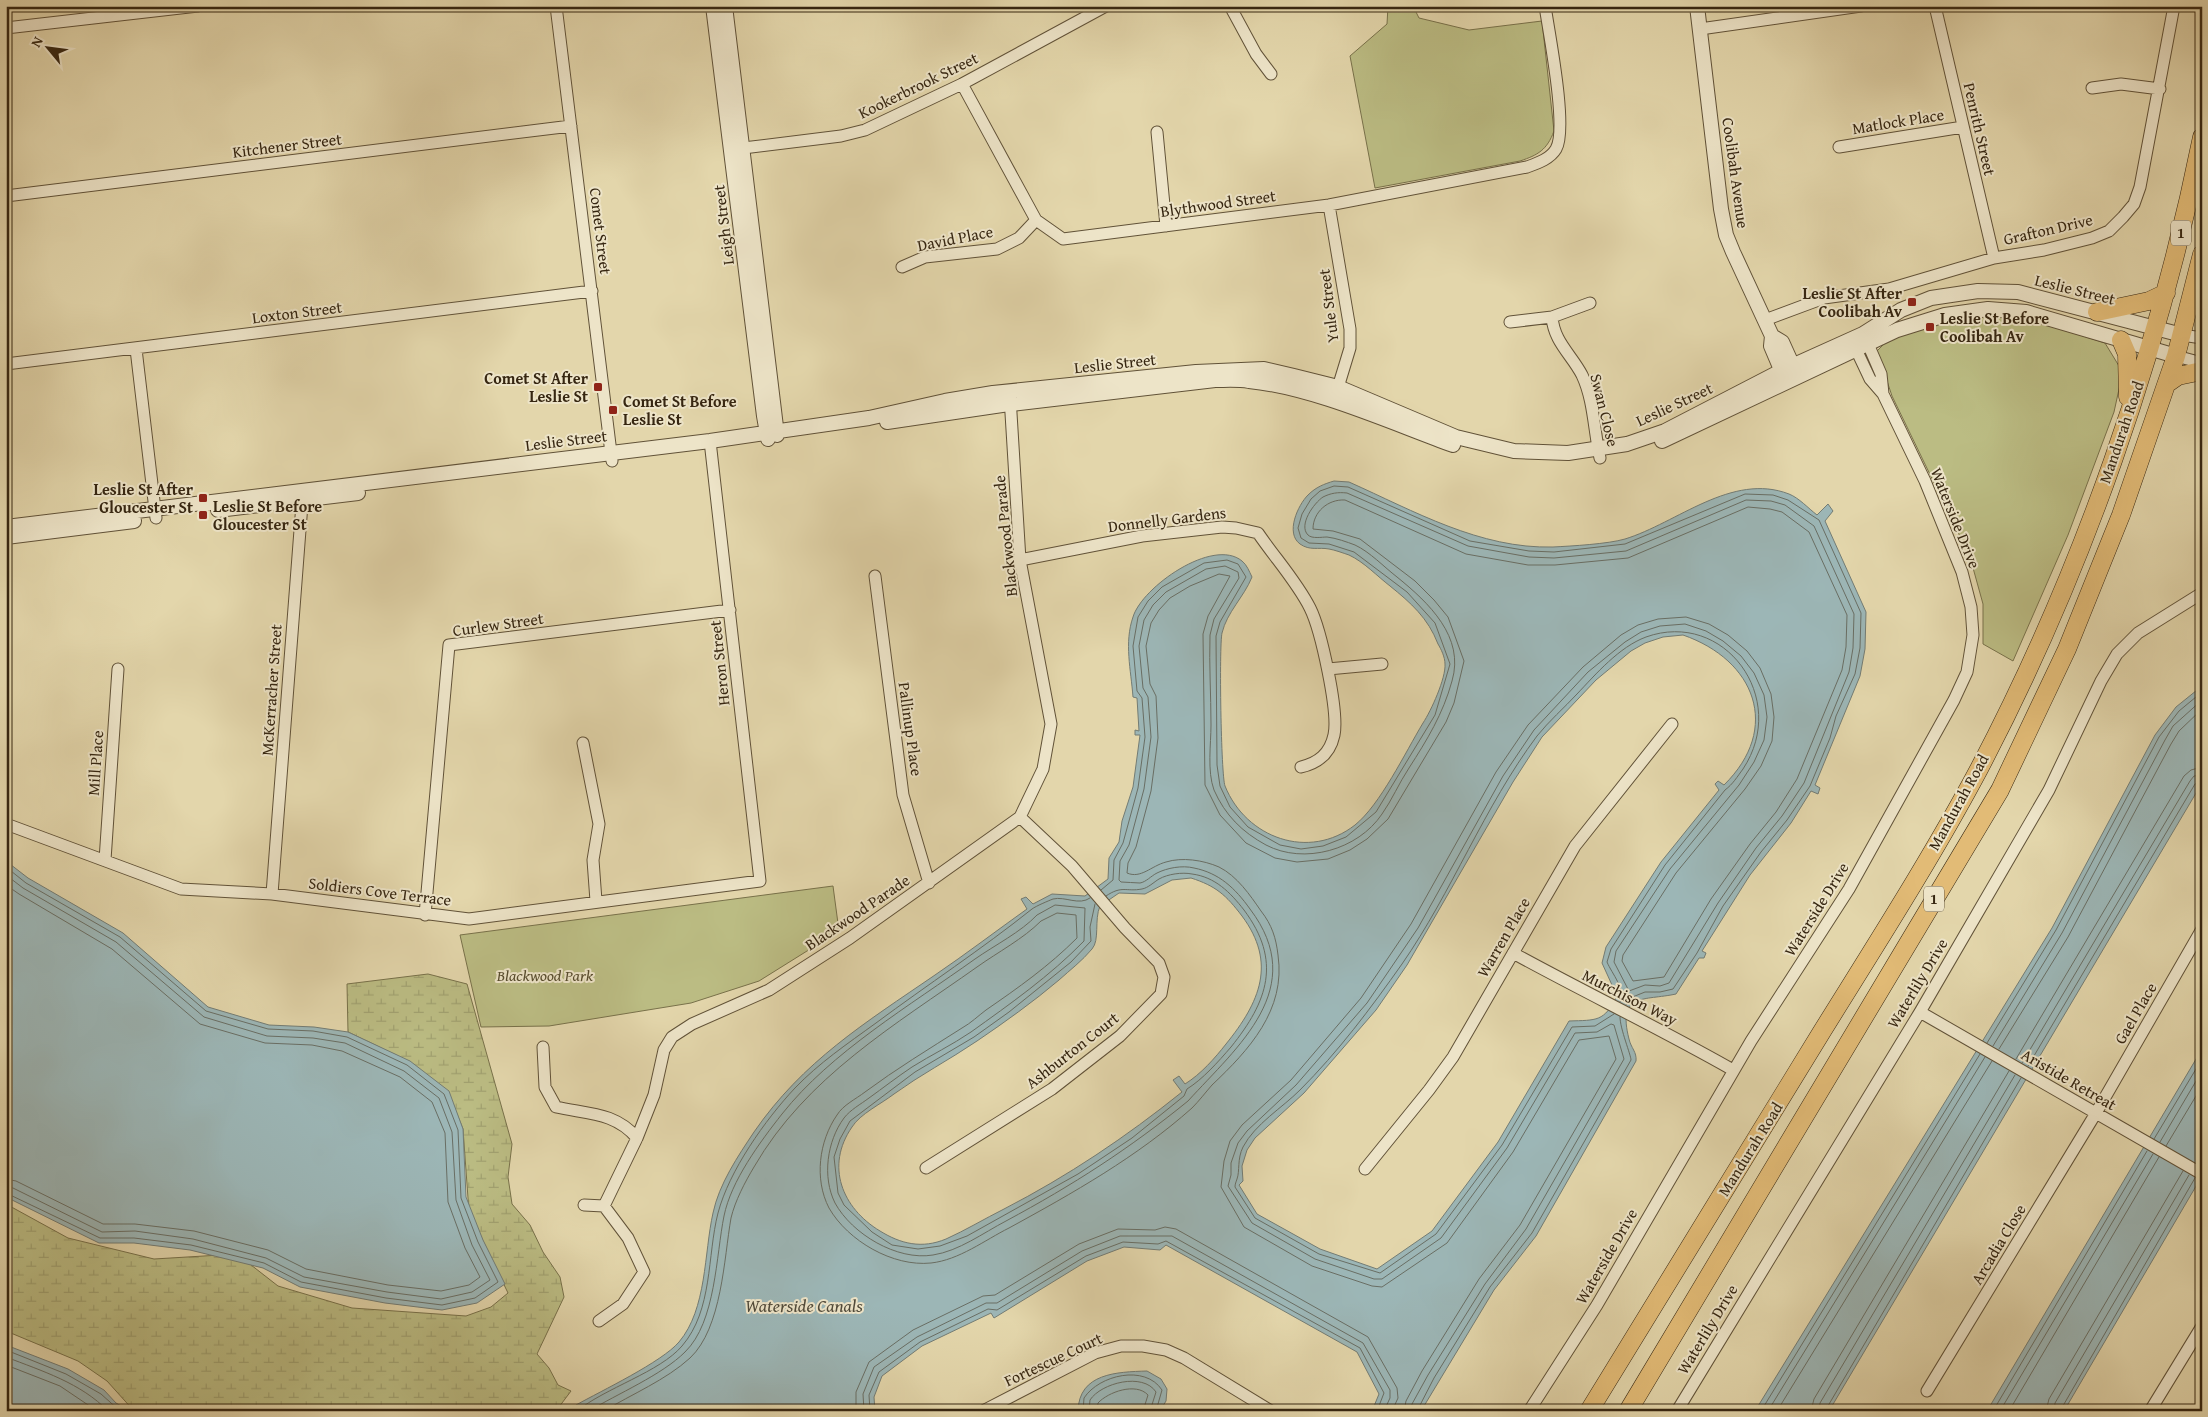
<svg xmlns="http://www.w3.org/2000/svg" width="2208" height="1417" font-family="'Gentium Book Plus',serif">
<defs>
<pattern id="wetland-marsh" width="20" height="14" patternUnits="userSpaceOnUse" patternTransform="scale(1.25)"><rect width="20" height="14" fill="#bbbc83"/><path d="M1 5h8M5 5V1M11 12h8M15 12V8" fill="none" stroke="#a1a170"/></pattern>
</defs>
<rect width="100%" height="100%" fill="#e3d6ab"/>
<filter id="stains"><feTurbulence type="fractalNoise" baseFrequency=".004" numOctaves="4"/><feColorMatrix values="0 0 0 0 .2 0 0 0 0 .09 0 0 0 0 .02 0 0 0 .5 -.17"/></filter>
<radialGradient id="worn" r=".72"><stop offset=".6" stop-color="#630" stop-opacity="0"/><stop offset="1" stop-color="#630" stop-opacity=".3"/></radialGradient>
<path fill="url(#wetland-marsh)" stroke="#78714a" d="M428,974L467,984L512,1144L508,1177L512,1204L530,1225L543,1252L560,1277L564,1297L537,1354L549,1368L558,1385L571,1391L556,1411H134L107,1381L78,1361L6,1331V1204L68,1238L154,1259L237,1254L278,1286L352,1308L466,1316L491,1307L508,1293L469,1212L463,1129L453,1104L398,1056L348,1032L347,984Z"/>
<path fill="#bbbc83" stroke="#78714a" d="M1388,6H1413L1419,18L1469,30L1542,21L1554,131C1547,150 1538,155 1520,161L1375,188L1350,56L1387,24Z
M2001,314L2040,322L2105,343L2119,366L2121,380L2114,412L2068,535L2013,661L1983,644V604L1970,557L1892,396L1877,351L1886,342L1947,318Z
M833,886L839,931L759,981L691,1003L549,1026L481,1027L460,935Z"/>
<path fill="#9cb6b6" stroke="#737c74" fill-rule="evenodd" d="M1334,481L1349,482C1414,511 1480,549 1553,547C1572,546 1608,544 1625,539C1677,523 1732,472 1789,494C1799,498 1808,508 1817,515L1828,504L1833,511L1825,521L1866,612L1865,649L1860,676L1815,785L1820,788L1818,794L1811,791L1791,823L1750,875L1702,951L1706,953L1704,958H1699L1676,994C1644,1001 1617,992 1629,1039C1631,1048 1637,1052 1636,1061L1536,1236L1494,1290L1421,1411H1372L1379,1394L1357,1352L1166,1245L1160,1250L1124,1247L1087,1261L994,1318L991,1313L922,1346L882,1376L874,1397L875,1411H570L576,1405C601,1391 662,1362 679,1342C707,1309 704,1253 713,1213C719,1184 738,1156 754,1132C803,1061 865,1023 935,975C966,954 996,931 1027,909L1021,899L1026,897L1033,904L1052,894L1085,896L1108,879L1109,858L1119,842L1122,821L1133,787L1140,735H1135V730L1139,731L1137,698L1133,697C1131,670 1124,643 1133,617C1142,587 1213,537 1242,561C1247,565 1249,571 1252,577C1244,597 1227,612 1222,633C1219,647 1221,775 1225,786C1246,838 1309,861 1355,825C1380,805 1405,753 1423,723C1431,711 1446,678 1445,664C1445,657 1441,649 1438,644C1428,618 1411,603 1390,586C1377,576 1364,562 1349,555C1343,553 1335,550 1329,549C1318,547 1310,551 1300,544C1285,533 1298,505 1308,495C1316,487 1324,484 1334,481ZM1683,635C1755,660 1782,728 1724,785L1718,781L1715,784L1719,790L1661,862L1606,947L1602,963L1617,996C1604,1022 1597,1020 1569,1021L1498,1142L1432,1231L1377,1269L1320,1249L1257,1214L1239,1185L1243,1181L1242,1166L1247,1150L1255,1138L1304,1093L1376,1010L1407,965L1513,782L1542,737L1596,680L1631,651L1645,643L1663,637ZM1191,878C1216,886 1226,895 1242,916C1277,963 1260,1002 1226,1044C1215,1058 1201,1074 1185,1084L1179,1076L1173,1080L1182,1092C1126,1137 1068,1176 1004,1209C984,1219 966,1230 946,1239C922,1249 901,1244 880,1231C842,1208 825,1166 852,1127C860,1114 881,1104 894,1094C920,1075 949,1060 977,1041C1005,1022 1033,1002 1059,980C1070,970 1082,961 1092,949C1100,940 1094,920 1100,906L1119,893L1145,894L1172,880Z
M2202,686V783L1829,1411H1755L2052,928L2155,735L2176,707Z
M6,861L28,878L123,933L208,1007L269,1025L314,1027L348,1032L410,1061L449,1091L463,1129L466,1197L483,1240L505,1284L477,1303L442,1310L385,1303L300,1287L263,1268L190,1250L134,1243H99L6,1197Z
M2202,1049V1176L2064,1411H1987Z
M6,1345L68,1369L104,1390L116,1403L130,1411H6Z
M1147,1371L1161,1379L1167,1389L1166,1401L1160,1411H1078C1079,1373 1117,1372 1147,1371Z"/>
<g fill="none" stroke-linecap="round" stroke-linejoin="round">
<path stroke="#696e64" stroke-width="1" d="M6,867L26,883L120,937L206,1011L268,1029L313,1031L347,1037L407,1065L444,1094L458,1130L461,1198L478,1242L498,1282L475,1298L442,1305L386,1298L301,1282L264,1263L191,1245L134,1238H100L6,1193
M6,875L23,888L116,942L204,1017L267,1036L313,1038L345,1043L404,1071L439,1098L452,1132L456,1200L472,1245L490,1280L472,1292L441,1299L387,1292L304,1277L266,1258L193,1239L135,1231L102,1232L13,1188L6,1186
M6,885L19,894L112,949L200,1024L265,1043L312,1045L342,1051L400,1077L432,1102L445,1133L448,1202L465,1248L480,1277L469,1285L441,1291L388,1285L306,1269L268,1250L194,1231L135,1224H103L16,1181L6,1179
M1101,890L1113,880L1114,860L1123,843L1138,788L1145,737L1142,698L1137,691L1133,646L1138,617L1148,601L1162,587L1204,563L1227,560L1238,564L1246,577L1220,622L1216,636L1217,765L1220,786L1230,807L1248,827L1280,845L1301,849L1323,846L1346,837L1376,812L1435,715L1450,664L1435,623L1407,592L1354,552L1329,544L1309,543L1301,538L1298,528L1302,514L1311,499L1320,491L1334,486L1348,487L1470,541L1529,551L1554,552L1625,544L1745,494L1773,495L1788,500L1819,520L1861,613L1860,648L1855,674L1836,716L1830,738L1810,786L1787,820L1761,852L1723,906L1697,953L1673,989L1660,992H1645L1630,998L1626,1005
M1095,904L1090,927L1091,941L1071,962L1009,1012L974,1037L915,1072L850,1121L840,1139L834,1157L838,1193L844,1205L872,1232L892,1245L918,1249L940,1246L967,1236L1078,1174L1132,1138L1184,1096L1187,1089C1203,1079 1218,1062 1231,1047C1268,1001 1282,961 1244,910C1230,892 1215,877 1192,874C1182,872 1168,874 1159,879C1154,882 1148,888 1142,889C1126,892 1122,885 1106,896
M1614,1014L1595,1026L1572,1027L1502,1145L1436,1234L1380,1273L1319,1254L1255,1218L1235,1187C1235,1184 1236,1182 1237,1179C1240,1171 1237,1159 1243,1147C1255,1124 1282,1108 1300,1090C1338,1052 1371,1008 1402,964C1452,892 1484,807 1537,736C1549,721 1564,708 1577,694C1596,674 1619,647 1646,637C1724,609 1790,698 1743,769C1737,777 1733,784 1725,790L1665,865L1611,949L1607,962C1612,974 1626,989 1620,1002
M1987,1043L2056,930L2159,737L2179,711L2202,692
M1993,1046L2062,933L2165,740L2173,726L2202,700
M1999,1049L2068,937L2171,744L2179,731L2202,709
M2016,1059L2184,776L2191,770L2202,767
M2022,1063L2190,781L2194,776L2202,775
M2028,1066L2195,784L2202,781
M2154,1139L2202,1059
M2160,1142L2202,1071
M2166,1146L2202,1086
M6,1350L66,1374L101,1394L120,1411
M6,1357C42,1371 81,1383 108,1411
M6,1365L60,1386L97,1411
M577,1411C605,1388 660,1372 682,1346C713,1310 707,1256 718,1213C729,1171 765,1120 795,1088C819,1063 847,1044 876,1023C927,985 982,949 1032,909C1036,906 1048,901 1053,899C1065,896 1079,906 1090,898
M589,1411C617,1394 662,1375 685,1352C716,1322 716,1255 724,1216C731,1181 760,1142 782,1114C831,1052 911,1005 975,959C995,945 1021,932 1037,915L1055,905L1085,908L1084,941C1050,976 1010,1004 971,1032C952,1045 931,1055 912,1067C897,1077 883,1088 869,1098C861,1104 850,1110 844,1118C827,1141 822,1177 835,1203C852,1234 897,1261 933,1255C959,1251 983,1233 1006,1221C1073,1185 1129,1149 1188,1101C1238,1046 1310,988 1250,909C1235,888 1219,873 1194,868C1182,865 1167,868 1157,873C1151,876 1146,882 1140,883C1134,883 1127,882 1121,882L1119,880L1120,861L1129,845L1144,789L1151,737L1148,697L1143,688L1139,646L1144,620L1153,605L1166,592L1206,569L1225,566L1238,572L1239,578L1214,619L1210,635C1209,665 1211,695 1211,725C1211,744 1207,771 1214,790C1225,815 1242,832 1266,845C1304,865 1358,850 1382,814C1392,800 1399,783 1409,768C1427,740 1443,714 1452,681C1465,637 1429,603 1397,577C1384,567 1370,552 1355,545C1347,542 1336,538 1327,537C1322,537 1312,539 1308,535C1298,525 1314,503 1323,497C1331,493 1338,492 1347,493L1468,546L1529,557L1554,558L1626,551L1746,500L1771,501L1785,505L1814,526L1854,614L1853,648L1849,672L1804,783L1782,816L1756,848L1718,903L1669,983L1660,986L1645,985L1629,991L1614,962L1616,951L1670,869L1739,785L1754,762L1764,740L1767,717L1764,695L1754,673L1741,656L1723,641L1706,631L1685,624L1660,626L1641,632L1625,642L1588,672L1534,730L1503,776L1418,928L1367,1003L1296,1085L1247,1131L1238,1143L1231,1163V1175L1228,1186L1252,1223L1315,1259L1374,1279H1382L1441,1238L1507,1148L1575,1033L1597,1032L1611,1024L1614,1025L1624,1059L1526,1229L1485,1284L1428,1375L1412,1404L1411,1411
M604,1411C632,1394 666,1380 690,1358C722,1328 724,1258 731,1218C735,1201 745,1182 754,1167C806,1077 895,1025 977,967C998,952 1023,939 1041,921L1057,913L1076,915L1077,938C1049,966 1018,988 986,1010C978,1016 971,1023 962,1028C929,1049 896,1069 865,1092C856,1099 843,1105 837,1115C819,1141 814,1179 829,1208C848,1241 893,1267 931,1263C959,1260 985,1240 1009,1228C1073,1193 1137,1157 1192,1108C1199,1101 1205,1093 1212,1085C1249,1050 1286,1010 1278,955C1276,938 1272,925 1261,911C1250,895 1237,876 1219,867C1203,860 1182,857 1166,862C1151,866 1141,879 1127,873L1128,863L1136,847L1151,791L1158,738L1156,696L1150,684L1146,646L1151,623L1159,610L1170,598L1190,586L1219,574L1230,576L1208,616L1203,634L1205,785L1220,815L1246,843L1275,858L1297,862L1328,859L1350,850L1367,839L1388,819L1446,722L1454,703L1464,661L1448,617L1434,600L1415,581L1360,539L1333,531L1313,529C1313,512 1328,499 1345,500L1466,554L1528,565H1555L1628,558L1748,507L1770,509L1782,512L1809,532L1847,615L1846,647L1842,670L1797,779L1776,812L1750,844L1711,899L1664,977L1633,981L1622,961L1623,955L1676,873L1745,789L1761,766L1772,741L1774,717L1771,694L1760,668L1747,651L1728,635L1709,624L1686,617L1658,619L1638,625L1621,635L1583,667L1528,725L1496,772L1411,924L1361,998L1291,1080L1242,1125L1230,1141L1224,1161L1221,1187L1244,1227L1312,1266L1372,1286L1382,1287L1447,1243L1513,1152L1579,1040L1609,1036L1616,1059L1520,1225L1479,1279L1422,1371L1406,1401L1404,1411
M856,1411V1392L869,1362L913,1330L983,1296L995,1295L1079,1244L1118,1229L1155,1230L1165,1227L1176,1229L1368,1337L1397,1388L1398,1398L1392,1411
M864,1411L863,1394L874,1367L917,1337L986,1303H997L1082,1251L1120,1236H1172L1363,1343L1390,1390V1398L1384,1411
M870,1411L869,1395L879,1372L920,1342L988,1309L997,1310L1086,1256L1123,1242L1158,1244L1166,1241L1360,1348L1384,1393L1377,1411
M1083,1411L1084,1398C1099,1375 1145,1364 1162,1390L1156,1411
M1089,1411L1090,1400C1101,1383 1143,1372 1156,1392L1150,1411
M1097,1411L1098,1403C1108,1392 1136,1382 1148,1395L1143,1411
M1417,1411L1434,1378L1490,1287L1532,1233L1631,1060C1631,1055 1620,1029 1620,1017
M1761,1411L1980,1054
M1768,1411L1985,1057
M1777,1411L1992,1061
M1811,1411L1814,1399L2009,1071
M1819,1411L1820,1403L2015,1075
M1825,1411L2021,1078
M1993,1411L2147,1151
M2000,1411L2153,1154
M2009,1411L2159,1157
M2046,1411L2049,1399L2183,1171
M2054,1411L2055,1403L2189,1175
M2060,1411L2195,1178"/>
<g stroke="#615238" stroke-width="13">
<path id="minor" d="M556,6L612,461
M1230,6L1256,54L1271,74
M1935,6L1994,258
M6,28L198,6
M1700,29L1861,6
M962,84L1036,220L1063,239L1329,205L1527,167C1538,163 1550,159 1556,149C1568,129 1549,33 1545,6
M2092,88L2121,84L2160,89
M1157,132L1166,226
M1839,147L1963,127
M735,149L841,136L865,130L962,84L1106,6
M6,196L571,126
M1329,205L1350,329V348L1336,394
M902,267L925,257L997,249L1019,238L1036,220
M1552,317C1554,342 1571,354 1582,375C1594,400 1594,432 1600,458
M1765,320L1824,298L1889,289L1994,258L2044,250L2092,238L2109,231L2123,217L2134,204L2140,187L2174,6
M1510,322L1552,317L1590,303
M2182,335L2202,338
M1865,337L1881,374L1883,394
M136,349L156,518
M2176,356L2202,363
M6,364L592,291
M1020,560L1142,536L1222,527L1236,528L1258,533C1275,558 1297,582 1310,608C1321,630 1339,712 1334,735C1330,754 1318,763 1301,767
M875,576L903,795L929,883
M1328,669L1382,664
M583,743L599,824L593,860L596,901
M6,824L181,889L272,894L469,919L760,881L710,441
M105,860L118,669
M272,894L303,491
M425,915L449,645L730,610
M1513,953C1586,993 1661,1029 1733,1070
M1920,1012L2202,1174
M543,1047L545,1087L556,1107C587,1114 615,1112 637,1138
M926,1168L1052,1089L1120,1036L1161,994L1164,977L1159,963L1125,928L1072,866L1020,817
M1365,1169L1429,1090L1453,1057L1575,846L1672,724
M584,1205L604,1206
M599,1321L623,1304L644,1272L628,1238L604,1206L637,1138L654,1095L664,1050L672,1037L692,1024L769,990L850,938L1020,817L1043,769L1051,724L1020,560L1010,397
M1927,1391L2096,1113L2202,929
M983,1411L1095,1353L1121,1346H1143L1166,1350L1184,1358L1271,1411
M1529,1411L1597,1305L1751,1041L1849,889L1954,700L1967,672L1973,635L1971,607L1962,572L1925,481L1883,394L1870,379L1853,343
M1677,1411L1920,1012L2049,790L2101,681L2117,654L2138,633L2202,593
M2150,1411L2202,1326"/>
</g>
<g stroke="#615238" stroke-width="16">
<path id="tertiary" d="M713,6L764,416L768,439
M725,6L777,435
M1697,6L1721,209L1726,235L1733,252L1772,336L1782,342L1796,373
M1772,336L1771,346L1785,379
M887,422L1002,405L1215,380C1226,380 1238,379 1249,381C1313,387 1392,423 1453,445
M1662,441L1897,330L1945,315L1988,309L2026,312L2176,356
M218,510L358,493
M6,527L710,441L869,418L945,401L993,393L1196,372L1264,369L1294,376L1338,387L1456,437L1514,451L1568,453L1627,444L1665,431L1781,371L1863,334L1901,310L1931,298L1978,291L2018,292L2182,335
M6,537L134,521"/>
</g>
<g stroke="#362611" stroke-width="19">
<path id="trunk" d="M2097,312L2149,301L2166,293
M2121,340L2127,354L2128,397
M2168,383L2178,376L2202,371
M1589,1411C1666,1285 1744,1159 1821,1033C1875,946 1931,859 1979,769C2083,571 2158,355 2202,137
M1628,1411L2000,790L2067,649L2121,515L2176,356L2202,254"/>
</g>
<use href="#minor" stroke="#ede4c8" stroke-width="11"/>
<use href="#tertiary" stroke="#ede4c8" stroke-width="14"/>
<use href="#trunk" stroke="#e2bb76" stroke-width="18"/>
</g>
<g fill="#8f2418" stroke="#ede4c8" stroke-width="2">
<rect x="1907" y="297" width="10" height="10" rx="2.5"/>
<rect x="1925" y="322" width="10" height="10" rx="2.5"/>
<rect x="593" y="382" width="10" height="10" rx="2.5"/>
<rect x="608" y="405" width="10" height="10" rx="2.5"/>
<rect x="198" y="493" width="10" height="10" rx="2.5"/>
<rect x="198" y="510" width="10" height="10" rx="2.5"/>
</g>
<g text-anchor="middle" stroke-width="4" stroke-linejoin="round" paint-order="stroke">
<g fill="#ede4c8" stroke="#6d5f48" stroke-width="1">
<rect x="2171" y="220.5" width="20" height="25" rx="4"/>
<rect x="1924" y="886.5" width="20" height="25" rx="4"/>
</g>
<g font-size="15" font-weight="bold" fill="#362611">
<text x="2181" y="238">1</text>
<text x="1934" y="904">1</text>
</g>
<g font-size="16" fill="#362611" stroke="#ede4c8">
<text transform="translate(918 85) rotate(-26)" y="6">Kookerbrook Street</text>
<text transform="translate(1898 121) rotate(-9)" y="6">Matlock Place</text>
<text transform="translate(1980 129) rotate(77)" y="6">Penrith Street</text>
<text transform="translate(287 145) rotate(-7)" y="6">Kitchener Street</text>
<text transform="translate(1736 173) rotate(82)" y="6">Coolibah Avenue</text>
<text transform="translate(1218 203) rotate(-8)" y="6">Blythwood Street</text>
<text transform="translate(723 225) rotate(-97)" y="6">Leigh Street</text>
<text transform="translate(2048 229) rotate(-13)" y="6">Grafton Drive</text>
<text transform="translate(601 231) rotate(83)" y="6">Comet Street</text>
<text transform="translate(955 238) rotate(-11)" y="6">David Place</text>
<text transform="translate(2075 289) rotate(14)" y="6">Leslie Street</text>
<text transform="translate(1328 306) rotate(-97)" y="6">Yule Street</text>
<text transform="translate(297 312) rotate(-7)" y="6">Loxton Street</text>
<text transform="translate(1115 363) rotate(-6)" y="6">Leslie Street</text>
<text transform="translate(1674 404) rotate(-25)" y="6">Leslie Street</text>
<text transform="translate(1605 410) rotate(76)" y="6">Swan Close</text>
<text transform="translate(2121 432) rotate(-71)" y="6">Mandurah Road</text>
<text transform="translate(566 440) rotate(-7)" y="6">Leslie Street</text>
<text transform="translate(1956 518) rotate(68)" y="6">Waterside Drive</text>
<text transform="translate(1167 519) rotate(-7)" y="6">Donnelly Gardens</text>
<text transform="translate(1005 536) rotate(-96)" y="6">Blackwood Parade</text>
<text transform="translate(498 624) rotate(-8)" y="6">Curlew Street</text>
<text transform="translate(719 663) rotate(-96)" y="6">Heron Street</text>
<text transform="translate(271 690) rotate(-86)" y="6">McKerracher Street</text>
<text transform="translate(911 729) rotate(82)" y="6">Pallinup Place</text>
<text transform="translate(95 763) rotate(-86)" y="6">Mill Place</text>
<text transform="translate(1958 802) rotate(-61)" y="6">Mandurah Road</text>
<text transform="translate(380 891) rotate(7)" y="6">Soldiers Cove Terrace</text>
<text transform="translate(1816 909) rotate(-58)" y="6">Waterside Drive</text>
<text transform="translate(857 912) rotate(-34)" y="6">Blackwood Parade</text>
<text transform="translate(1503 937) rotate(-60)" y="6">Warren Place</text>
<text transform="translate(1917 983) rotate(-59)" y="6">Waterlily Drive</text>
<text transform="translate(1630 997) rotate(27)" y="6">Murchison Way</text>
<text transform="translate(2135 1013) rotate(-60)" y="6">Gael Place</text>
<text transform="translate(1072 1050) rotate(-38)" y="6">Ashburton Court</text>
<text transform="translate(2069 1079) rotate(30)" y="6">Aristide Retreat</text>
<text transform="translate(1750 1149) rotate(-58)" y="6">Mandurah Road</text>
<text transform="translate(1998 1244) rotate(-59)" y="6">Arcadia Close</text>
<text transform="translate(1606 1256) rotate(-60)" y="6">Waterside Drive</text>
<text transform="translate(1707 1329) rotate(-59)" y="6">Waterlily Drive</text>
<text transform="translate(1053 1359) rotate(-25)" y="6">Fortescue Court</text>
</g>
<g font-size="16" font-weight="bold" fill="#362611" stroke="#ede4c8" text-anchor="end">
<text x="1902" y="299">Leslie St After<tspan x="1902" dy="18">Coolibah Av</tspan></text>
<text x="1940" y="324" text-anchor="start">Leslie St Before<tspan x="1940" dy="18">Coolibah Av</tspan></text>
<text x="588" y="384">Comet St After<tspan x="588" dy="18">Leslie St</tspan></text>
<text x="623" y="407" text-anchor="start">Comet St Before<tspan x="623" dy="18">Leslie St</tspan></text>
<text x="193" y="495">Leslie St After<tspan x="193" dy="18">Gloucester St</tspan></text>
<text x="213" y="512" text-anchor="start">Leslie St Before<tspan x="213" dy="18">Gloucester St</tspan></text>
</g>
<g font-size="16" font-style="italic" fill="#574c2e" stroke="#ede4c8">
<text x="545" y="981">Blackwood Park</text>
</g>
<g font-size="18" font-style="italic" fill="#504a3a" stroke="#ede4c8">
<text x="804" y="1312">Waterside Canals</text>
</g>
</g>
<rect width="2208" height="1417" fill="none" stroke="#e3d6ab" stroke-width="25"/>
<rect x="8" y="8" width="2193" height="1402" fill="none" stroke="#362611" stroke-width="2.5"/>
<rect x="12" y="12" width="2183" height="1392" fill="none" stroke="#362611"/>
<g transform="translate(48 48) rotate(299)" stroke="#ede4c8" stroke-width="4" paint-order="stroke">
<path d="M0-4L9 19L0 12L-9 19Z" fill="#362611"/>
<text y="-8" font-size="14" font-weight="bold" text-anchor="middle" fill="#362611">N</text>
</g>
<rect width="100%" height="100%" filter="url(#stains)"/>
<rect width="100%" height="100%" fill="url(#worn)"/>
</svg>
